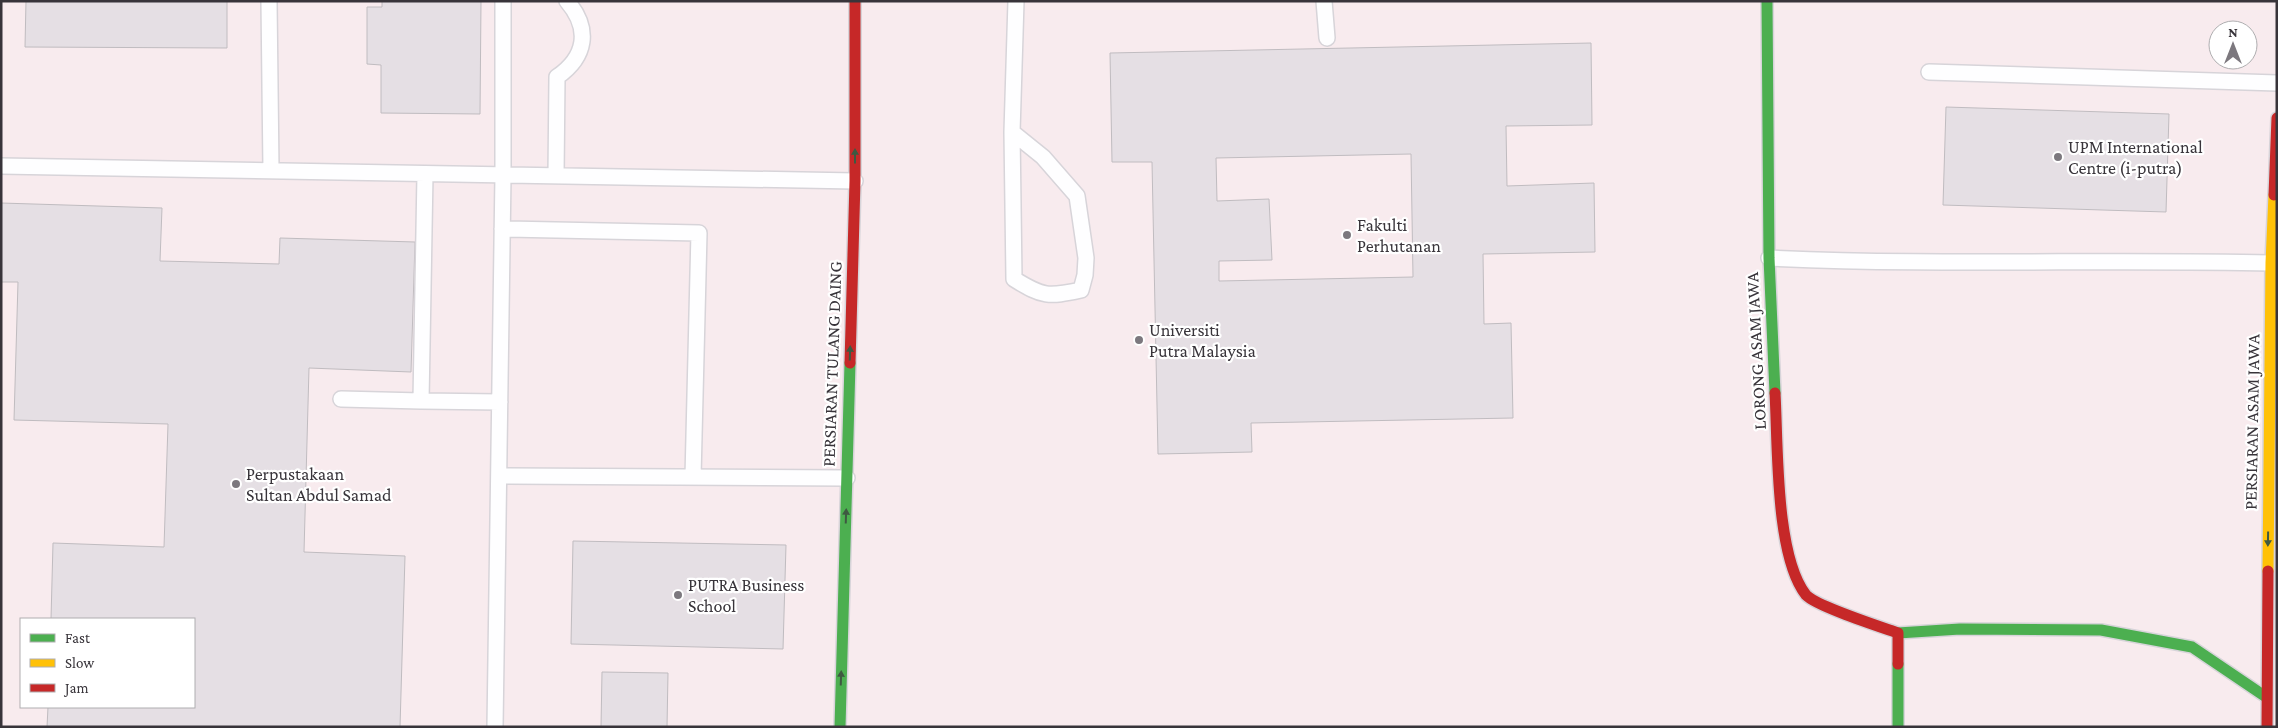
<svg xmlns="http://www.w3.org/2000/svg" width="2278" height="728" font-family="'Crimson Pro',serif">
<rect width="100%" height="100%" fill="#faf7fc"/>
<path fill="#f8ebee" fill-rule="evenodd" d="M1,1H2277V727H1ZM2218,30H2248V60H2218ZM21,619H194V707H21Z"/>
<path fill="#e5dfe4" stroke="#c0bcc0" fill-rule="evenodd" d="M26,1H227V48L25,47Z
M382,1H481L480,114L381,113V65L367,64V7H382Z
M1591,43L1592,125L1506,126L1507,186L1594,183L1595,252L1483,254L1484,324L1511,323L1513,418L1251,423L1252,452L1158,454L1152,162H1112L1110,53ZM1411,154L1413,277L1219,281V261L1272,260L1269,199L1217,201L1216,158Z
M1946,107L2169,114L2166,212L1943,205Z
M1,203L162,208L160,261L279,264L280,238L415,242L411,372L309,368L304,552L405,556L400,727H47L48,707H194V619H51L53,543L164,547L168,424L14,420L18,282H1Z
M573,541L786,545L783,649L571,644Z
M602,672L668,673L667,727H601Z"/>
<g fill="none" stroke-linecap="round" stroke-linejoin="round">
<g stroke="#d7d4d9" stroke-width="18">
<path id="lane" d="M269,1L271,170
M1324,1L1327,38
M1929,72L2277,83
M1012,132L1014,279C1043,297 1048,297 1081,290L1085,275L1086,258L1077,196L1043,157L1012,132L1016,1
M1,166L855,181
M556,176L557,77C586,57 591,29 567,1
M502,229L699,233L693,477
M1769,258C1936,266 2104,259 2271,263
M341,399L421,401L425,174
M421,401L500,402
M499,476L847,478
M495,727L503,175V1"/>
</g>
<g stroke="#d7d4d9" stroke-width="14">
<path id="fast" d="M1767,1L1769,258L1775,393
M1898,633L1960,629L2101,630L2192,647L2266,697
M1898,664V727
M840,727L850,363"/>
</g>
<g stroke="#d7d4d9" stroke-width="14">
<path id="slow" d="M2268,571L2271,263L2274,195"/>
</g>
<g stroke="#d7d4d9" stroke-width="14">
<path id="jam" d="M2274,195L2277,118
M850,363L855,181V1
M1775,393C1778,444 1775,556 1806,595C1816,606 1881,627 1898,633V664
M2267,727L2268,571"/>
</g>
<use href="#lane" stroke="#fefeff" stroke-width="15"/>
<use href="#fast" stroke="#4caf50" stroke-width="11"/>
<use href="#slow" stroke="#ffc107" stroke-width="11"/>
<use href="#jam" stroke="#c62828" stroke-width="11"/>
</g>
<defs><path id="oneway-solid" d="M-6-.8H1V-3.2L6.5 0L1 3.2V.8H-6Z" transform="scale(1.25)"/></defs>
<g fill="#3e5941">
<use href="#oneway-solid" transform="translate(855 156) rotate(-90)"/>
<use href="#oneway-solid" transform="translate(850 353) rotate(-88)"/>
<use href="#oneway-solid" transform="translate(846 516) rotate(-88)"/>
<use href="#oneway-solid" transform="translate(2268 539) rotate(91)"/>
<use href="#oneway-solid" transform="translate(841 678) rotate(-88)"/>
</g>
<g fill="#7c787e" stroke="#fff" stroke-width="2">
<circle cx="2058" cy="157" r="5"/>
<circle cx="1347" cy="235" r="5"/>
<circle cx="1139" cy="340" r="5"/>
<circle cx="236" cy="484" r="5"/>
<circle cx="678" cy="595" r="5"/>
</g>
<g text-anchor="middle" stroke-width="4.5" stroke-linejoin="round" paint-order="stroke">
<g font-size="18" fill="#38343a" stroke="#fff" text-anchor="start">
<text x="2068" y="153">UPM International<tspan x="2068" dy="21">Centre (i-putra)</tspan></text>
<text x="1357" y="231">Fakulti<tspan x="1357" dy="21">Perhutanan</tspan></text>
<text x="1149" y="336">Universiti<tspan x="1149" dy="21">Putra Malaysia</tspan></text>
<text x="246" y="480">Perpustakaan<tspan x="246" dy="21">Sultan Abdul Samad</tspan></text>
<text x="688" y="591">PUTRA Business<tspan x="688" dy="21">School</tspan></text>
</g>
<g font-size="18" fill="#38343a" stroke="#fff">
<text transform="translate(1756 351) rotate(-93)" y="6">LORONG ASAM JAWA</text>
<text transform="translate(832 364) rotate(-88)" y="6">PERSIARAN TULANG DAING</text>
<text transform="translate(2252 422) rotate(-89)" y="6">PERSIARAN ASAM JAWA</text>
</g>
</g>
<rect width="2278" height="728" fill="none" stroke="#38343a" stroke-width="5"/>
<rect x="20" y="618" width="175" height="90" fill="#ffffff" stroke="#afaeb0"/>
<rect x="30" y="634" width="25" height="8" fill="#4caf50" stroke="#afaeb0"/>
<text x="65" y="643" font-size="15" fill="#38343a">Fast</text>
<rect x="30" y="659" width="25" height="8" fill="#ffc107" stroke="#afaeb0"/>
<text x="65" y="668" font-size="15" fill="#38343a">Slow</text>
<rect x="30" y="684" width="25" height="8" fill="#c62828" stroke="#afaeb0"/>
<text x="65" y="693" font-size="15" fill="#38343a">Jam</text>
<g transform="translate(2233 45)"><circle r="24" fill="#ffffff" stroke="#afaeb0"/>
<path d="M0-4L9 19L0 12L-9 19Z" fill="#7c787e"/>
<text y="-8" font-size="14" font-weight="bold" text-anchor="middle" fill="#38343a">N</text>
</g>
</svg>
